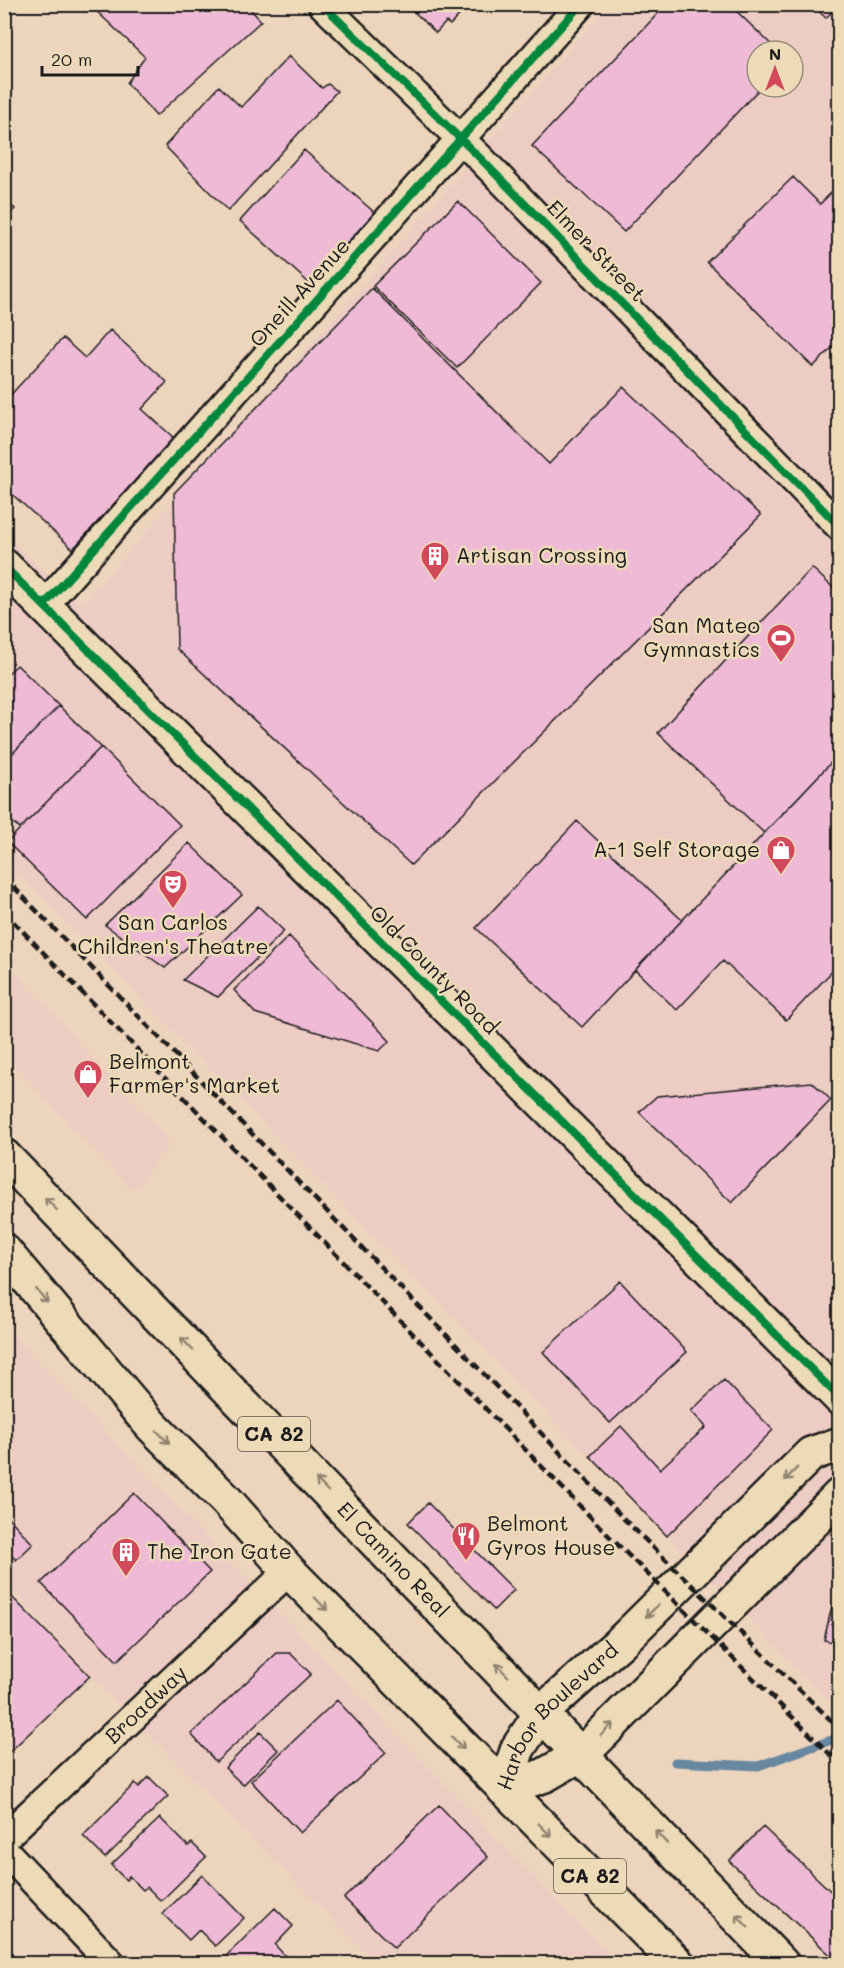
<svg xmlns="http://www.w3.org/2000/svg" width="844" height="1968" font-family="Mali,sans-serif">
<rect width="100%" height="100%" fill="#edd4bd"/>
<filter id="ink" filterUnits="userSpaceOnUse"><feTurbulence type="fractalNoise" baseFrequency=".0167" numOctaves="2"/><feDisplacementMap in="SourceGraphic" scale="12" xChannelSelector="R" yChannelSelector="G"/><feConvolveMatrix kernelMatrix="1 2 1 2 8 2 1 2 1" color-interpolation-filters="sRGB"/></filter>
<g filter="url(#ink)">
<path fill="#edccc4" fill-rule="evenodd" d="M609,5H839V1711L5,859L4,534L82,606ZM757,51H793V87H757Z
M5,962L170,1143L133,1190L5,1055Z
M4,1327L616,1963H377L105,1690L5,1582Z"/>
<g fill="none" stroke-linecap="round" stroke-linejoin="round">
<path stroke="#6888a1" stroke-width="9" d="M675,1762L758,1766L840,1737"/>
</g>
<path fill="#eebad6" stroke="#1c1c1c" stroke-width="1.5" d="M89,4H246L261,21L156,116L127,83L145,57Z
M470,4L450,25L446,22L436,33L407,5Z
M667,4H729L778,51H757V87H761L624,232L532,146Z
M811,4H839L826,18Z
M289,56L322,88L328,84L337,91L228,211L165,146L219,86L241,107Z
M304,150L375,213L310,284L240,221Z
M793,177L820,204L840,184V340L813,367L707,262Z
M4,199L15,209L4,219Z
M458,201L541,283L457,368L373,286Z
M372,288L549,464L623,387L761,515L411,865L177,649L174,493Z
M110,330L167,382L142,409L174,438L73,549L4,487V402L63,338L85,358Z
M812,568L840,594V753L764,833L658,733Z
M17,665L59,706L4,762V677Z
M59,706L101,747L20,829L4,814V762Z
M101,747L180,825L87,920L7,842Z
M840,753V963L786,1020L723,961L677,1010L635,970Z
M577,821L682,920L582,1027L476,928Z
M189,843L242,895L165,968L105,925Z
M258,906L284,931L218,997L183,980Z
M289,936L390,1041L379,1051L255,1013L234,990Z
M812,1082L831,1100L732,1203L639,1112L657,1096Z
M620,1281L687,1352L610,1423L543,1352Z
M724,1380L773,1430L667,1536L590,1456L621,1426L660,1469L706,1427L691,1411Z
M134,1493L210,1572L117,1661L41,1583Z
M428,1503L514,1590L494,1610L408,1523Z
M6,1515L33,1544L16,1560L4,1548Z
M4,1589L90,1676L4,1757Z
M832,1606L840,1608V1644L824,1640Z
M277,1653H290L311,1674L216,1762L191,1734Z
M337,1700L386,1753L300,1833L251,1781Z
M260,1732L278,1750L243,1785L225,1768Z
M149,1777L168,1796L105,1858L83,1836L135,1783L139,1787Z
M439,1805L488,1857L394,1948L344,1898Z
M160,1818L188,1846L192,1843L206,1857L161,1901L147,1887L143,1890L129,1876L126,1880L111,1865Z
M763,1827L840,1900V1964L729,1861Z
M202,1875L244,1918L215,1946L199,1930L189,1940L163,1914Z
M275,1908L293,1926L275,1945L293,1964H218Z"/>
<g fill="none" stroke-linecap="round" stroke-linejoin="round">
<g stroke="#1c1c1c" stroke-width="32">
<g id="minor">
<path d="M322,4L479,157L840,527"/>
<path d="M44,605L581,4"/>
<path id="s1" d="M4,1838L289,1571"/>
<path d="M4,1850L112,1964"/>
</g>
</g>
<g stroke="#1c1c1c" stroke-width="38">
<g id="secondary">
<path d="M4,566L840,1398"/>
<path id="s2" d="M504,1789L518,1748L542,1712L625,1638L811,1454L840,1444"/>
<path d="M504,1789L545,1775L583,1753L840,1495"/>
</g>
</g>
<g stroke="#1c1c1c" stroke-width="38">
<g id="primary">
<path id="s3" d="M4,1156L782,1964"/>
<path d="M4,1251L151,1425L225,1499L289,1571L678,1964"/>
</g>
</g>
<use href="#minor" stroke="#eddab7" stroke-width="27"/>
<use href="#secondary" stroke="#eddab7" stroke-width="33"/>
<use href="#primary" stroke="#eddab7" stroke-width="33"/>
<path stroke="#1c1c1c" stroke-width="4.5" stroke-dasharray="9 4.5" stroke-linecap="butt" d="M4,877L627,1522L840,1729
M4,912L611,1538L840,1764"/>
<g stroke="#eddab7" stroke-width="11">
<path id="cycleway" d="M322,4L479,157L840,527
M4,566L840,1398
M44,605L581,4"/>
</g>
<use href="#cycleway" stroke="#00873e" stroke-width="8"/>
</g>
<defs><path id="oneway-shaft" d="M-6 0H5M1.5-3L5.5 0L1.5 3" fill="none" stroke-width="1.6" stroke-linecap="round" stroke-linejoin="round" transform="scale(1.5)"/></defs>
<g stroke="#8f8471">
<use href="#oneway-shaft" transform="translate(51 1204) rotate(-134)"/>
<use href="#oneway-shaft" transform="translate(42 1296) rotate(50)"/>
<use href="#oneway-shaft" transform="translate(187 1344) rotate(-134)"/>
<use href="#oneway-shaft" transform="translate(163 1437) rotate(45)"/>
<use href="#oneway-shaft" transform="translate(791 1474) rotate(135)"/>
<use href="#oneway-shaft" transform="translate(322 1485) rotate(-134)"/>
<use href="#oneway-shaft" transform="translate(321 1604) rotate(46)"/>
<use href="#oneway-shaft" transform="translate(652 1611) rotate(135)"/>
<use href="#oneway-shaft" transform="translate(502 1670) rotate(-134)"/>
<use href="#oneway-shaft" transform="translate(607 1729) rotate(-46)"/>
<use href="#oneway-shaft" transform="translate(458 1743) rotate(45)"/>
<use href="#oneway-shaft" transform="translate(545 1830) rotate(45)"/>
<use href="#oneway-shaft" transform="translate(661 1837) rotate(-133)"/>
<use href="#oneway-shaft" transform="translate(742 1921) rotate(-134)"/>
</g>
</g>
<defs>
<g id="building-pin" transform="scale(1.5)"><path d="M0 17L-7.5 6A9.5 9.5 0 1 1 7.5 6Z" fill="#d1495b" stroke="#eddab7"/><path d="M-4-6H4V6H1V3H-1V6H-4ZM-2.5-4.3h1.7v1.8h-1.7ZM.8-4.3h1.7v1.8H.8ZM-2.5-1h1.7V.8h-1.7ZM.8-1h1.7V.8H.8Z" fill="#fff"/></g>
<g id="stadium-pin" transform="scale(1.5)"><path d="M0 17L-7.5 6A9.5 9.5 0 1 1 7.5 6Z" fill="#d1495b" stroke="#eddab7"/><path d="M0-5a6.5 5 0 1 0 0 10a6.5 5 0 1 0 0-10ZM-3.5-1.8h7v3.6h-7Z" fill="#fff"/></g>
<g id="shop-pin" transform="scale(1.5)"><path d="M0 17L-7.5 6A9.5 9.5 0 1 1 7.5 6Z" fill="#d1495b" stroke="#eddab7"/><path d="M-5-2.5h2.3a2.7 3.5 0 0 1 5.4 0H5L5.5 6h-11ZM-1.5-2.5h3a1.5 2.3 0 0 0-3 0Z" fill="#fff"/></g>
<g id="theatre-pin" transform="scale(1.5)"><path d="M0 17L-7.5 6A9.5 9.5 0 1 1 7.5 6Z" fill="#d1495b" stroke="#eddab7"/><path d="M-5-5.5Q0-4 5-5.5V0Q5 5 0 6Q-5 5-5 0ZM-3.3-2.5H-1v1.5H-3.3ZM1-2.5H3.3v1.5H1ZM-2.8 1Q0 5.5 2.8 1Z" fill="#fff"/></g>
<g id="restaurant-pin" transform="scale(1.5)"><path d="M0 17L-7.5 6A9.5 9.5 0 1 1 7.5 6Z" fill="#d1495b" stroke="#eddab7"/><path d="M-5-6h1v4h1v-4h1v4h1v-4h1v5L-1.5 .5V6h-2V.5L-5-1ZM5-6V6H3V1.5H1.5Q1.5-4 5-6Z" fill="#fff"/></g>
</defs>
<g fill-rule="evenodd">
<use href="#building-pin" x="435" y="556"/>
<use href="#stadium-pin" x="781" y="638"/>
<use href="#shop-pin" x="781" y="850"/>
<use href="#theatre-pin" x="173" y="884"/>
<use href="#shop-pin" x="88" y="1074"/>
<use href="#restaurant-pin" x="466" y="1536"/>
<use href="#building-pin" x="126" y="1552"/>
</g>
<g text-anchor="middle" stroke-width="5" stroke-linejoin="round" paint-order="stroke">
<g fill="#eddab7" stroke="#5b554a" stroke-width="1.5">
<rect x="238" y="1417" width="72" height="34" rx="4.5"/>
<rect x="554" y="1859" width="72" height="34" rx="4.5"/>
</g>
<g font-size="20" font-weight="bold" fill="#1c1c1c">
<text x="274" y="1441">CA 82</text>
<text x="590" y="1883">CA 82</text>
</g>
<g font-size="21" fill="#1c1c1c" stroke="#eddab7">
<text transform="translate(596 251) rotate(46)" y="7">Elmer Street</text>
<text transform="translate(300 293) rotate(-48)" y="7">Oneill Avenue</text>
<text transform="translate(434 970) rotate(45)" y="7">Old County Road</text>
<text dy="7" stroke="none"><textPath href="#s3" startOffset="561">El Camino Real</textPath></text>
<text dy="7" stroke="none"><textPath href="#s1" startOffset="195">Broadway</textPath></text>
<text dy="7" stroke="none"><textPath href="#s2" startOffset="92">Harbor Boulevard</textPath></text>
</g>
<g font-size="21" fill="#1c1c1c" stroke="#eddab7" text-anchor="start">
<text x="456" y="563">Artisan Crossing</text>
<text x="760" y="633" text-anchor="end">San Mateo<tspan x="760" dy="24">Gymnastics</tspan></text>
<text x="760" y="857" text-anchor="end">A-1 Self Storage</text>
<text x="173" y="930" text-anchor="middle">San Carlos<tspan x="173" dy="24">Children's Theatre</tspan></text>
<text x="109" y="1069">Belmont<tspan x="109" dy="24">Farmer's Market</tspan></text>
<text x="487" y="1531">Belmont<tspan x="487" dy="24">Gyros House</tspan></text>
<text x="147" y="1559">The Iron Gate</text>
</g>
</g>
<rect width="844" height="1968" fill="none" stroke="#eddab7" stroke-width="24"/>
<rect x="12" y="12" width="820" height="1944" fill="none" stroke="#1c1c1c" stroke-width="2" filter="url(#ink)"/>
<g transform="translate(775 69)"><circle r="28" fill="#eddab7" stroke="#998e79" stroke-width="1.5"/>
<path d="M0-4.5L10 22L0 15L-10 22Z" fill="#d1495b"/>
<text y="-9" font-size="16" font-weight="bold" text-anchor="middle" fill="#1c1c1c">N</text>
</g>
<path d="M42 66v9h96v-9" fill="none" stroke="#1c1c1c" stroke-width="3"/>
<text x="51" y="66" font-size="18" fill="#1c1c1c" stroke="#eddab7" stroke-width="4.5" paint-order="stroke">20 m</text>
</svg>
